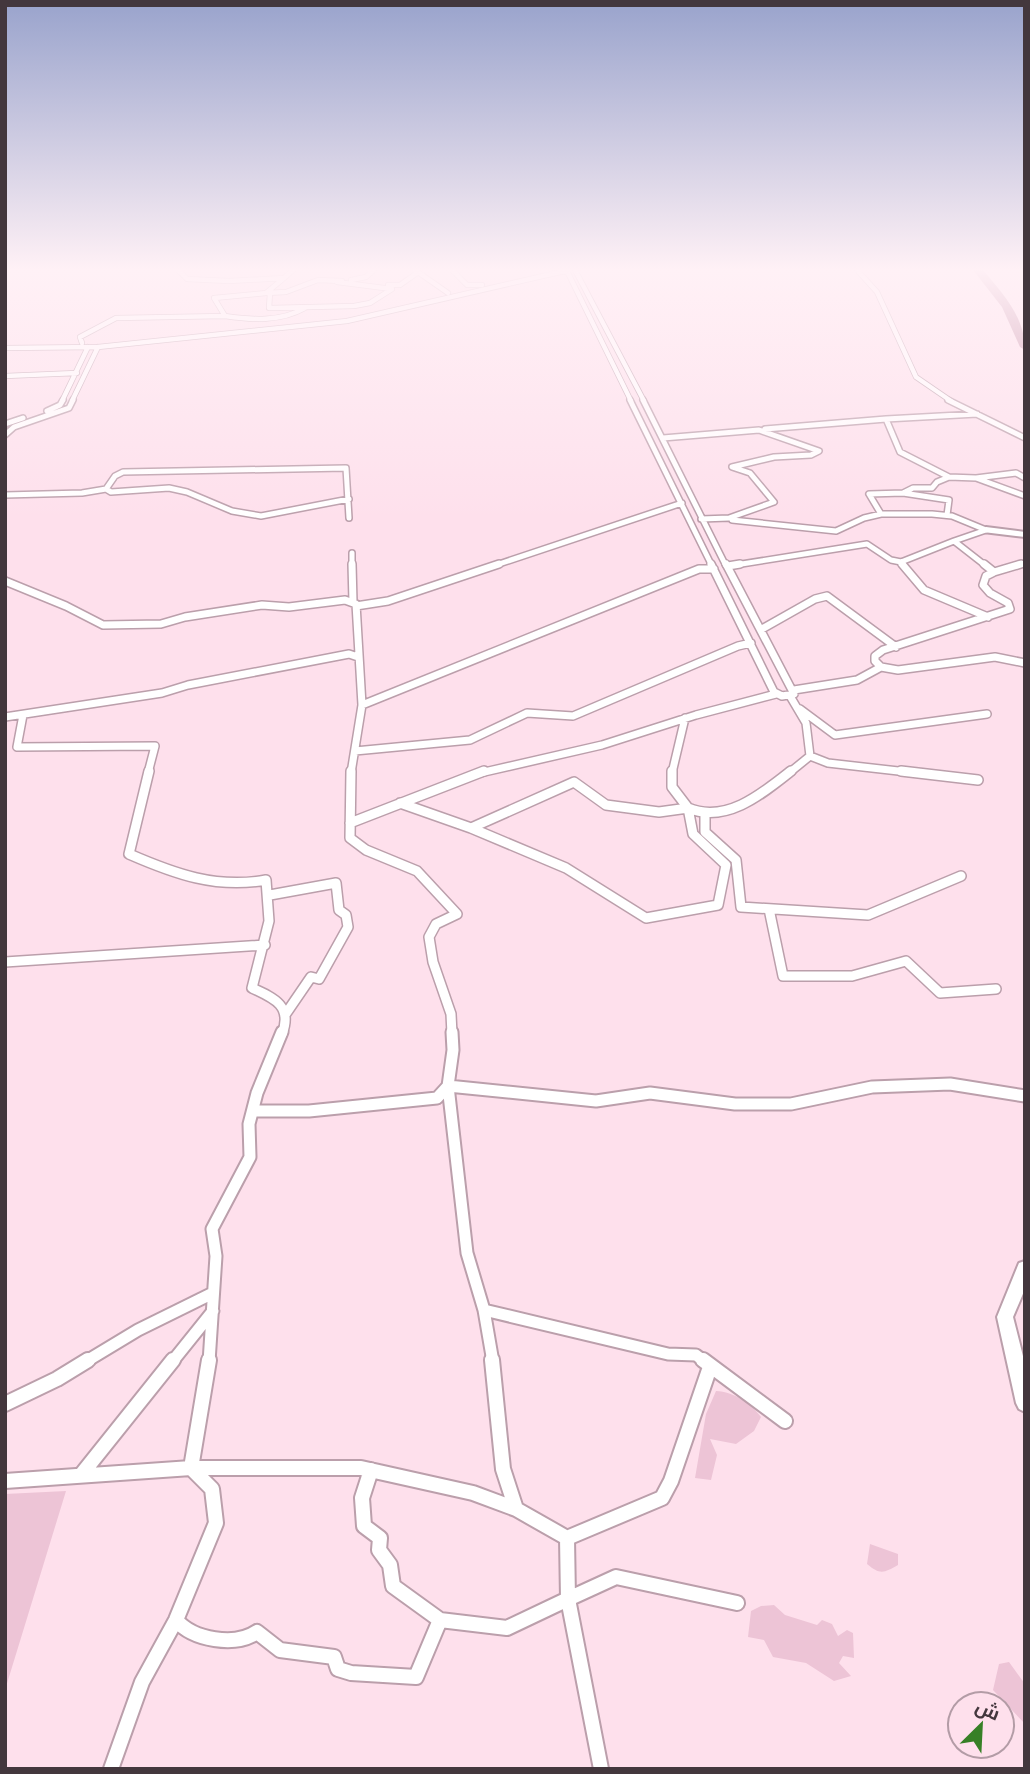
<svg xmlns="http://www.w3.org/2000/svg" width="1030" height="1774" font-family="Lato,Cairo,sans-serif">
<rect width="100%" height="100%" fill="#fee0ec"/>
<path fill="#edc4d6" d="M716,1391C734,1392 751,1403 761,1417L754,1431L736,1444L710,1439L717,1455L711,1480L695,1478L706,1414Z
M66,1491L5,1690V1494Z
M870,1544L898,1554V1565C884,1573 880,1575 867,1564Z
M774,1605L785,1615L817,1625L822,1620L832,1624L838,1636L847,1630L853,1633L854,1658L843,1656L839,1663L851,1676L834,1681L806,1663L773,1657L764,1640L748,1637L751,1611L761,1606Z
M1009,1662L1025,1684V1724L993,1690L999,1664Z"/>
<g fill="none" stroke-linecap="round" stroke-linejoin="round">
<path fill="#c289a3" fill-rule="evenodd" d="M973,270H983C1003,294 1025,317 1025,350L1020,347L1002,307Z"/>
<g stroke="#bb9fab" stroke-width="6">
<path id="minor-far5" d="M178,270L187,279L229,281L284,278L293,270
M415,270L448,293
M452,270L467,285H482
M575,270L644,401
M857,270L877,292L916,377L951,401
M567,271L631,401
M284,278L266,293L286,292L318,280L342,281
M351,280L366,277L374,270
M388,285H400L417,273
M266,293L214,298L225,316C252,320 280,322 305,308
M270,293L269,308L354,306L370,303L392,289L337,282
M82,343L80,337L116,318L225,316
M5,348L98,347L347,321L569,270
M5,376L77,373
M62,401L88,347
M72,401L98,347"/>
</g>
<g stroke="#bb9fab" stroke-width="8">
<path id="minor-far4" d="M630,400L712,566
M643,400L726,566
M948,400L1025,438
M47,411L60,405L63,400
M5,424L23,418
M765,429L886,419
M5,435L14,427L69,408L73,400
M663,438L759,430L819,451L811,455L774,457L732,467L750,473L774,502L729,518L701,519
M949,477L976,478L1025,496
M976,478L1016,473L1025,478
M106,489L111,492L169,488L187,492L232,511L261,516L349,499
M903,493L949,500L947,515
M5,495L82,493L106,489L115,476L123,472L346,468L349,518
M881,514L869,494L903,493L913,488H932L937,482L949,477L900,452L886,419L977,414
M732,520L836,531L864,518L881,514H932L952,516L986,530
M986,530L954,541L986,566
M352,553V566
M901,562L904,566
M493,566L682,503
M729,566L867,544L891,560L901,562L954,541
M1015,566L1025,563"/>
</g>
<g stroke="#bb9fab" stroke-width="10">
<path id="minor-far3" d="M352,564L353,602
M711,564L774,692L782,696L794,694L726,564
M902,564L924,590L988,617
M984,564L994,572L1021,564
M728,566L740,564
M5,581L66,606L103,625L161,624L185,617L262,605L289,607L345,600L356,604L362,705L351,773
M356,606L388,601L499,564
M762,629L815,599L827,596L896,647
M881,667L898,670L995,657L1025,663
M794,690L857,680L881,667L875,661V656L883,650L1010,609L1008,603L990,593L983,585L986,576L994,572
M362,705L699,569H714
M800,709L835,735L987,714
M23,715L17,747L155,746L148,773
M5,717L162,693L188,685L349,654L358,657
M355,751L470,740L527,713L573,716L738,646L751,643
M810,756L828,763L916,773
M480,773L602,745L696,715L776,694
M672,773L685,718
M789,773L810,756L806,723L790,696"/>
</g>
<g stroke="#bb9fab" stroke-width="12">
<path id="minor-far2" d="M149,771L129,854C175,874 216,889 266,880L269,921L252,988C274,998 293,1006 282,1034
M351,771L350,838L366,850L417,871L457,914L436,924L429,937L433,962L451,1014L452,1034
M901,771L978,780
M400,803L471,828L574,782L606,805L659,812L688,808L672,787V771
M705,814V832L736,860L741,907L868,915L961,876
M350,823L484,771
M471,828L566,868L646,918L718,905L726,865L693,834L688,808C726,824 762,794 791,771
M270,895L336,883L339,910L346,915L348,927L319,979L311,977L285,1015
M769,909L783,976H852L906,961L940,993L996,989
M5,962L265,945"/>
</g>
<g stroke="#bb9fab" stroke-width="15">
<path id="minor-far1" d="M452,1032L453,1050L448,1086L467,1253L484,1310L493,1362
M448,1086L596,1101L650,1093L735,1104H791L872,1087L950,1084L1025,1096
M253,1111H309L437,1098L448,1086
M484,1310L668,1354L696,1355L705,1362
M85,1362L138,1330L213,1293
M172,1362L213,1311
M209,1362L216,1256L212,1229L250,1157L249,1124L257,1093L282,1032"/>
</g>
<g stroke="#bb9fab" stroke-width="18">
<path id="minor" d="M703,1360L785,1421
M5,1404L57,1379L88,1360
M371,1470L362,1498L364,1526L380,1538L379,1550L390,1565L393,1586L440,1620
M81,1475L173,1360
M5,1481L191,1468H361L473,1493L516,1509
M567,1538L662,1498L671,1481L710,1367
M176,1620C193,1640 235,1647 257,1632L280,1650L334,1657L338,1669L351,1673L416,1677L440,1620L507,1628L568,1599L567,1538L516,1509L503,1469L492,1360
M111,1769L142,1682L176,1620L216,1523L212,1489L191,1468L209,1360
M601,1769L568,1599L616,1577L737,1603"/>
</g>
<g stroke="#bb9fab" stroke-width="4">
<path id="tertiary" d="M986,527L1025,532V537L983,532L982,530Z
M1025,1261V1289L1013,1317L1025,1364V1412L1019,1409L1016,1403L997,1317L1019,1263Z"/>
</g>
<use href="#minor-far5" stroke="#fff" stroke-width="4.5"/>
<use href="#minor-far4" stroke="#fff" stroke-width="5"/>
<use href="#minor-far3" stroke="#fff" stroke-width="7"/>
<use href="#minor-far2" stroke="#fff" stroke-width="9"/>
<use href="#minor-far1" stroke="#fff" stroke-width="11"/>
<use href="#minor" stroke="#fff" stroke-width="14"/>
<use href="#tertiary" fill="#fff" fill-rule="evenodd"/>
</g>
<linearGradient id="sky" x2="0" y2="1"><stop stop-color="#99a3cc"/><stop offset="0.52" stop-color="#fff1f6"/><stop offset="1" stop-color="#fff1f6" stop-opacity="0"/></linearGradient>
<rect width="1030" height="518" fill="url(#sky)"/>
<rect width="1030" height="1774" fill="none" stroke="#43373d" stroke-width="14"/>
<g transform="translate(981 1725) rotate(24)"><circle r="33" fill="#fee0ec" stroke="#b39ca6" stroke-width="2"/>
<path d="M0-5L12 26L0 18L-12 26Z" fill="#378026"/>
<text y="-10" font-size="19" font-weight="bold" text-anchor="middle" fill="#43373d">ش</text>
</g>
</svg>
